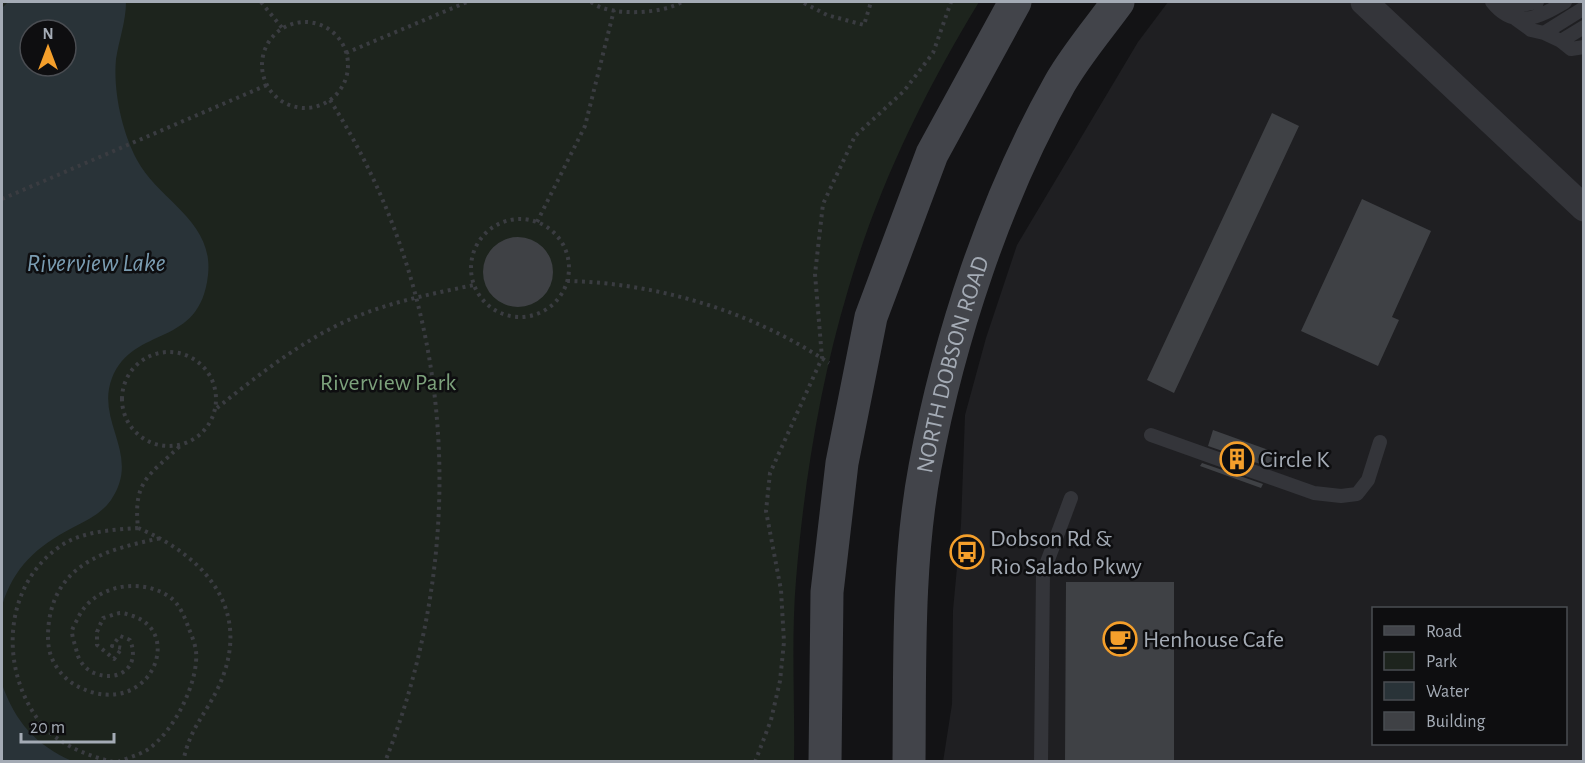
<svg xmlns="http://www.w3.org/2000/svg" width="1585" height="763" font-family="'Alegreya Sans',sans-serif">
<rect width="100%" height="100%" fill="#131315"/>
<path fill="#1f1f22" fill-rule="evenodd" d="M1168,2H1583V761L943,762L952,704L953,610L961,525L965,415L986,338L1017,245L1138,42ZM1374,608H1566V744H1374Z"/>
<path fill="#1d241d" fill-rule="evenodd" d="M2,2H979C924,92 877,189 848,290C820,383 804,483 796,580C791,640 795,701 794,761H2ZM30,30H66V66H30Z"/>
<path fill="#293338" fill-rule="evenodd" d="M8,2H126C126,21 119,40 116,59C113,91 122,132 137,160C159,201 214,221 208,275C200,349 134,324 112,378C95,422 142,455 111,500C101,514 87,520 72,528C37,546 13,568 2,606V8ZM30,30H66V66H30Z
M2,684C15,722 36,745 72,761H2Z"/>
<path fill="#3f4145" d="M1272,113L1299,126L1174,393L1147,380Z
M1362,199L1431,231L1392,317L1399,320L1378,366L1301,331Z
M483 272a35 35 0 1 1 70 0a35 35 0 1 1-70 0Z
M1213,430L1274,452L1269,467L1208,446Z
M1202,463L1263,484L1261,488L1200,466Z
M1066,582H1174V762H1065Z"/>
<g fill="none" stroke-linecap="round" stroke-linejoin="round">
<path stroke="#3a3c41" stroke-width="4" stroke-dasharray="3 4.5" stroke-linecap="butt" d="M261,2L283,29
M591,2C610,17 662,14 682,2
M804,3L827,15L864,25L871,2
M262 65a43 43 0 1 1 86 0a43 43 0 1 1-86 0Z
M346,53L467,2
M330,100C457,300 471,544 385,762
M2,199L267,85
M471 268a49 49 0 1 1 98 0a49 49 0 1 1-98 0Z
M537,222L585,126L614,10
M567,281C659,283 753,312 829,363
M122 399a47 47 0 1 1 94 0a47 47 0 1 1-94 0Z
M217,408C261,373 310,334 363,314C399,300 436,293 474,285
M138,528C207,557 254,612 218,688C204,717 190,728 183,762
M113,762C89,756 62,746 44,727C0,676 0,589 59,547C81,531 112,530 138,528C133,480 149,476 181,445
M118,762C127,758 139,755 147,750C174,732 199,682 196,651C195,644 192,636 189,629C186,620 179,603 171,598C142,576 93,585 78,618C76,622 73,627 72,631C72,638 76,647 77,653C79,661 86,670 94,673C119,683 141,667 130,640L120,636L112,646L122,648L114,659L97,645V632L103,618C108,617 114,614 120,613C125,613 129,615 133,616C181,632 154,707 95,693C80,689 67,682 58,669C47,654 47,639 49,621C58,561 110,549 161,538
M755,762L771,720L780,681L784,642L781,590L766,511L770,473L822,358L815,274L823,204L855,136L904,91L933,53L951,2"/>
<path stroke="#34353a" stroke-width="14" d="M1492,2C1515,31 1539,17 1565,2
M1501,2L1517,6L1537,2
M1516,19L1531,30L1544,33L1584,8
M1544,33L1561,41L1584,27
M1561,41L1571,49L1584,47
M1151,435L1314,493L1341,496L1357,494L1368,480L1380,442
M1041,762L1043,573L1071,498"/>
<path stroke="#34353a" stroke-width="27" d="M1364,2L1584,208"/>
<g stroke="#42444a" stroke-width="33">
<path d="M825,762L827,592L842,463L871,317L932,154L1015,2"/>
<path id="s1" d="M909,762C910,664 907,563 925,467C949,338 995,198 1060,83C1076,55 1099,28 1118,2"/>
</g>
</g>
<defs>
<g id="building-ring" transform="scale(1.725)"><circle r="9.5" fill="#0e0e10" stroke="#f49f2b" stroke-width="1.5"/><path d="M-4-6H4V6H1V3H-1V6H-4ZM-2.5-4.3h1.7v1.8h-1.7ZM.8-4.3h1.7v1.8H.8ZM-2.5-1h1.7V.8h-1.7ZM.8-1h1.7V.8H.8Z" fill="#f49f2b"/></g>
<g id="bus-ring" transform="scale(1.725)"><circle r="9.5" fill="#0e0e10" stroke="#f49f2b" stroke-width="1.5"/><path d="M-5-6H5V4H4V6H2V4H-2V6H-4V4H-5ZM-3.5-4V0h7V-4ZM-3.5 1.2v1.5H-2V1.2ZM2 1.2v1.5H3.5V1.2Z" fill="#f49f2b"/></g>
<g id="cafe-ring" transform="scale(1.725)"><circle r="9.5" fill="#0e0e10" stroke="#f49f2b" stroke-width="1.5"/><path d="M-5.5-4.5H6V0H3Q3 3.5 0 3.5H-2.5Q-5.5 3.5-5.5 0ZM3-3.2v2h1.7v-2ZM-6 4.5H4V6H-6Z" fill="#f49f2b"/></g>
</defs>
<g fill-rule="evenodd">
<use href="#building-ring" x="1237" y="459"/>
<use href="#bus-ring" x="967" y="552"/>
<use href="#cafe-ring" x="1120" y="639"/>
</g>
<g text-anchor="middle" stroke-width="5" stroke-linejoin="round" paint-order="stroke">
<g font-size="24" fill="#a4abb5" stroke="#0e0e10">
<text dy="8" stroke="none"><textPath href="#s1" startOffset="402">NORTH DOBSON ROAD</textPath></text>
</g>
<g font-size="24" fill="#7ca17b" stroke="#0e0e10">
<text x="388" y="390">Riverview Park</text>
</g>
<g font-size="24" fill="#a4abb5" stroke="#0e0e10" text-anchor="start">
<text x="1260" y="467">Circle K</text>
<text x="990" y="546">Dobson Rd &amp;<tspan x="990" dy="28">Rio Salado Pkwy</tspan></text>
<text x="1143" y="647">Henhouse Cafe</text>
</g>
<g font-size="26" font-style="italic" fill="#7a9cb1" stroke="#0e0e10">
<text x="96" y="271">Riverview Lake</text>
</g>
</g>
<rect width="1585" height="763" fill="none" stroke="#a4abb5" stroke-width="6"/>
<rect x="1372" y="607" width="195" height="138" fill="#0e0e10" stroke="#4a4d52" stroke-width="1.5"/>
<rect x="1384" y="626" width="30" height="9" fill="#42444a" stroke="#4a4d52" stroke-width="1.5"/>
<text x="1426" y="637" font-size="18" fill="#a4abb5">Road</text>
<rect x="1384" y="652" width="30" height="18" fill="#1d241d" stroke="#4a4d52" stroke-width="1.5"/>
<text x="1426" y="667" font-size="18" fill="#a4abb5">Park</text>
<rect x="1384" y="682" width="30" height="18" fill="#293338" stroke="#4a4d52" stroke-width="1.5"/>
<text x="1426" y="697" font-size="18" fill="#a4abb5">Water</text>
<rect x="1384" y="712" width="30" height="18" fill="#3f4145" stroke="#4a4d52" stroke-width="1.5"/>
<text x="1426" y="727" font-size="18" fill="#a4abb5">Building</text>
<g transform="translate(48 48)"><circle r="28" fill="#0e0e10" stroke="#4a4d52" stroke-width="1.5"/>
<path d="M0-4.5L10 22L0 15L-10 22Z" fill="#f49f2b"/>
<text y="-9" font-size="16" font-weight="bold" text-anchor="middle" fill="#a4abb5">N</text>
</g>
<path d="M21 733v9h93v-9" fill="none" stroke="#a4abb5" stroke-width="3"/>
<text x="30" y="733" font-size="18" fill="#a4abb5" stroke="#0e0e10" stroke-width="4.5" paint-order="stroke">20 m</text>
</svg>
